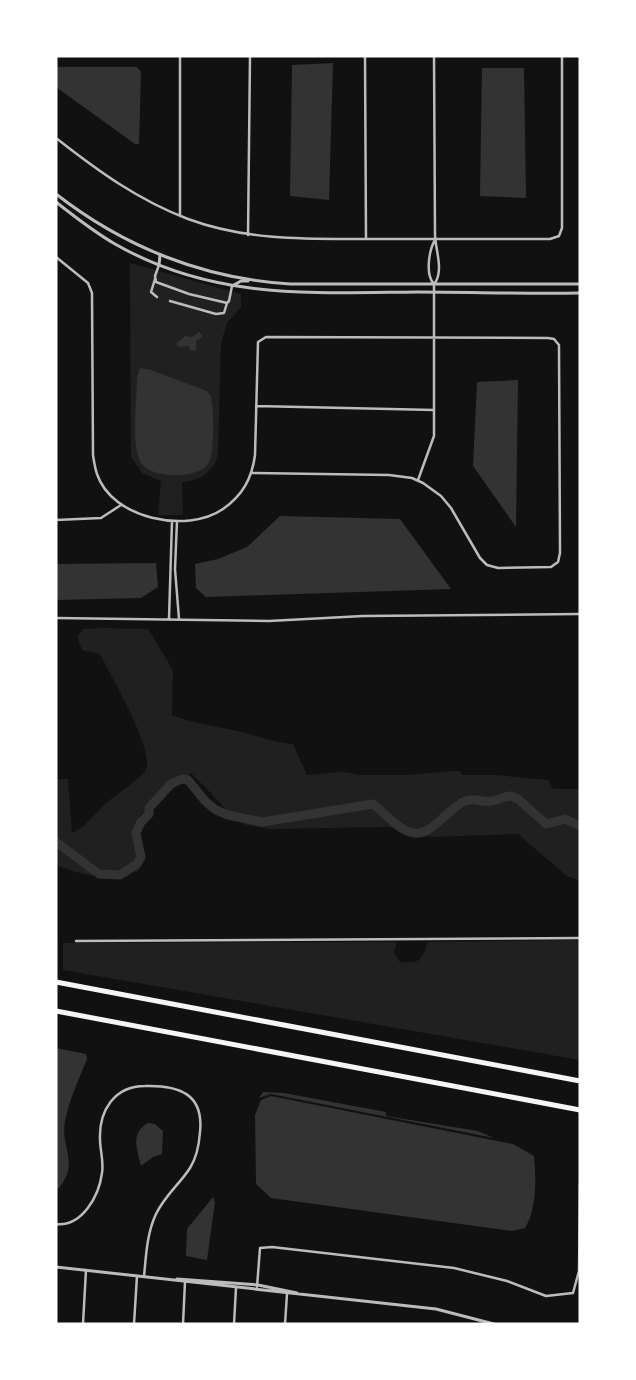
<svg xmlns="http://www.w3.org/2000/svg" width="636" height="1380" font-family="'PT Sans Narrow',sans-serif">
<rect width="100%" height="100%" fill="#111"/>
<path fill="#202020" d="M130,263L241,294V307L227,323L221,343L218,455C211,474 202,480 182,482L183,515H158L161,481L142,473L131,457Z
M105,628L148,629L173,670L172,715C192,723 211,725 232,730C253,734 271,742 293,744L307,775L342,772L361,775H406L452,771H459L463,775H496L548,780L553,789H580V881L567,876L518,834L431,837L388,827L270,829L246,825L226,809L191,773L139,816V871C105,881 89,877 56,865V779H68L72,833C88,826 95,812 109,801C117,794 143,777 146,769C155,751 110,674 100,654L82,650L77,637L83,629Z
M580,940V1060L63,970V943L397,942L394,952L400,962C421,964 421,960 428,942Z"/>
<path fill="#333" d="M333,63L329,200L290,196L292,65Z
M56,67H137L141,72L139,144H135L56,87Z
M482,68H524L526,198L480,196Z
M199,332L203,336L196,341V351L191,350L188,346L179,347L176,344L185,336L192,337Z
M140,368L151,370L207,391L211,396C214,410 215,453 208,464C197,480 148,479 140,461C131,442 137,400 137,378Z
M518,380L516,527L473,466L477,382Z
M280,516L400,519L451,589L206,597L196,588L195,564L218,559L247,547Z
M156,563L158,587L141,598L56,600V564Z
M56,1048L86,1054L87,1059C79,1079 69,1100 65,1121C60,1148 80,1162 59,1188H56Z
M263,1092L284,1093L386,1112V1116L478,1131L494,1138L271,1094L259,1098Z
M271,1096L513,1144L534,1156C536,1178 537,1209 525,1228L512,1231L271,1198L256,1184L255,1115L261,1100Z
M148,1123L155,1124L163,1131L162,1154L153,1157L141,1166C137,1149 130,1133 148,1123Z
M213,1197L215,1202L207,1260L186,1256L187,1229Z"/>
<g fill="none" stroke-linecap="round" stroke-linejoin="round">
<path stroke="#333" stroke-width="9" d="M56,842L99,874L120,875L137,864L141,857L136,833L141,822L149,814V808L171,784L182,779L188,780L206,802L216,810L228,815L262,822L373,804C385,813 399,831 414,833C432,836 447,809 465,801C473,797 483,803 492,801C499,800 504,796 511,796L518,799L546,824L565,819L580,826"/>
<path stroke="#bcbcbc" stroke-width="2.5" d="M180,56V216
M365,56L366,239
M434,56L435,234C435,249 444,269 435,283
M56,138C98,171 138,200 188,219C250,242 315,239 380,239C437,239 494,239 550,239L559,236L562,228V56
M248,235L250,56
M56,257L88,283L92,293L93,455C94,462 95,468 97,474C112,519 187,534 223,509C243,495 252,478 255,455L258,342L266,337L548,338L554,339L559,345L560,553L558,562L551,567L498,568L487,565L480,558L451,508L441,496L423,483L412,478L389,475L253,473
M159,265L155,276L156,282L189,294L227,303L229,301L232,286
M155,279L151,292L157,297
M170,301L216,314L224,313L227,303
M256,406L434,410
M418,480L434,436V284C425,275 429,250 435,240
M56,520L101,518L121,505
M177,521L175,569L179,619
M56,618L269,621L363,616L580,614
M169,619L172,521
M76,941L580,938
M56,1224C82,1227 99,1196 102,1173C104,1161 100,1151 100,1139C99,1111 114,1086 145,1086C179,1085 204,1094 200,1132C199,1146 197,1157 190,1168C179,1185 166,1194 156,1214C147,1233 146,1255 144,1277
M257,1287L260,1248L272,1247L454,1268L507,1281L546,1296L573,1293L579,1271L580,1183
M83,1324L86,1270
M134,1324L137,1276
M183,1324L185,1282
M234,1324L236,1288
M285,1324L287,1294"/>
<path stroke="#bcbcbc" stroke-width="3" d="M56,194C124,247 204,279 290,284H580
M56,202C75,217 94,232 115,244C213,300 309,293 417,292C471,292 525,294 580,293
M159,265L160,255
M232,286L241,281H248
M56,1267L436,1309L494,1324
M177,1279L258,1285L297,1293"/>
<path stroke="#f5f5f5" stroke-width="5" d="M56,982L580,1081
M56,1011L580,1110"/>
</g>
<rect width="636" height="1380" fill="none" stroke="#ffffff" stroke-width="115"/>
</svg>
